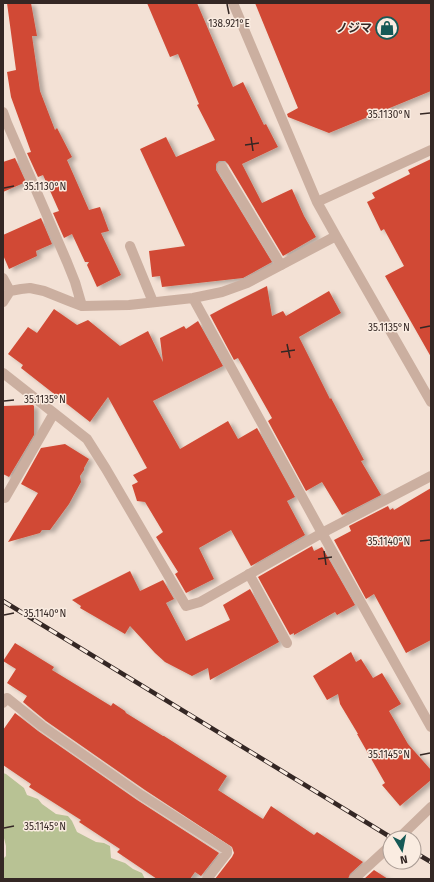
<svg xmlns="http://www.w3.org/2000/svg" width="434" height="882" font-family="'Fira Sans','Noto Sans JP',sans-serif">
<defs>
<filter id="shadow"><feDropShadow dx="4.5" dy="2.5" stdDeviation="2" flood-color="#0004"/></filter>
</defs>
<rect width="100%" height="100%" fill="#f3e1d5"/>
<path fill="#b8c294" d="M3,773L6,774L24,788L27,795L38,799L42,804L56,814L68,816L72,821L77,832L96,842L104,843L110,846L111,858L125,863L133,869L142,873L145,879H3V859L6,856V846L3,834L4,823H3Z"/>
<path fill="#d14a34" filter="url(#shadow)" d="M7,3H31L37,36H32L40,91L55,130L57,128L72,157L67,160L89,210L100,207L109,231L101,233L121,275L97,287L87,265L89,262H85L72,234L64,238L53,213L59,211L43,175L38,177L27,153L31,152L11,97L7,72L16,70Z
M147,3H197L233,87L243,82L264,125L266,124L278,147L242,164L262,203L292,189L304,216L316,237L283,256L228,164L225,161H219L216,164V170L272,262L243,278L162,287L160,276L152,277L149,251L185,246L140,149L166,137L176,157L215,140L197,105L199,104L178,54L170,57Z
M255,3H431V91L329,133L288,117L287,114L298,108Z
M15,158L26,182L3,192V162Z
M431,159V357L385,276L404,266L384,229L381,231L367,202L375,198L372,193L410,174L408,170Z
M41,218L52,244L36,251L37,256L9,269L3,255V235Z
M267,286L272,316L283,311L286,316L329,291L341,313L299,337L330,399L331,398L364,460L361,461L381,495L342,515L322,482L306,491L268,421L272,418L238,358L234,360L210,315L225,307Z
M54,309L77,325L88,320L120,346L148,331L163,362L160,338L184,326L186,329L198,321L223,366L153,401L180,449L228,421L238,439L257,428L295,497L287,501L305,535L251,566L231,530L199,548L214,579L186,593L175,574L178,572L156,537L163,532L145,502L137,501L132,485L138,482L133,475L147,468L108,397L90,422L21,368L23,365L8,354L28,327L37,333Z
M33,405L34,406V435L9,477L3,474V406Z
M65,444L89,459L84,468V470L80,476L81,482L69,504L50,530H42L40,533L8,542L38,493L21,484L41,448Z
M431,488V640L406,653L374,594L366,599L334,540L351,531L349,526L388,506L390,510L393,508L394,510Z
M312,546L314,551L322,547L355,605L337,615L335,612L294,635V633L290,635L258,577Z
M130,571L140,591L163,580L174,599L166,603L186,641L230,620L223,605L250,589L279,642L210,680L208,668L192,676L165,662L155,653L130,626L125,634L80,608L81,606L72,600Z
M15,643L54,667L52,670L111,706L113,703L125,711L126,713L163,736H164L186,750L227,776L218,790L263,819L271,806L314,835L317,832L363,862L350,874L348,879H215L232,857L234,853L232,847L145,790L46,721L23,702L27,696L7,683L16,669L3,661Z
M351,652L356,662L361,659L373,678L382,673L401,704L389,711L408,744L431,770V780L400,806L382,785L385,783L357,734H358L340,704L338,694L327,700L313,676Z
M15,713L38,731L137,800L219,853L201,876L195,872L190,879H157L117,852L120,849L79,822L81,820L29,787L31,784L3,765V730Z
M374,870L388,879H364Z"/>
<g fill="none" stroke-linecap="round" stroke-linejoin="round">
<path stroke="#cbafa0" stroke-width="10" d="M222,167L281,265
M130,246L153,302
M249,574L287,643"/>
<path stroke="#cbafa0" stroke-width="10" d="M233,3L317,202L336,236L431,402
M3,112L7,123L67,262L75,282L82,306
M317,202L431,150
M3,278L10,291
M193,298L322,533L431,727
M3,302L10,291L21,289L30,288L44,291L69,301L82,306L129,305L193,298L222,292L247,283L336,236
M3,373L87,439L106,469L186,606L200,602L322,533L431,476
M3,496L5,498L54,413
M3,703L7,698L42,726L141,795L227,850V853L207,879"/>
<path stroke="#cbafa0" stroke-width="10" d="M399,838L431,807
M354,879L390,846"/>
<g stroke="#342724" stroke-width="4.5">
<path id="rail" d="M3,601L392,838
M414,852L431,862"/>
</g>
<use href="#rail" stroke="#faece1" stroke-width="3" stroke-dasharray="9" stroke-linecap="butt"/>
</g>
<path fill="none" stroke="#342724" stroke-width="1.5" d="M227,4L229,14M420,114L430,113M251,137L253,151M245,145L259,143M4,188L14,186M420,328L430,326M287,344L290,358M281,352L295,350M4,401L14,400M420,541L430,540M324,551L326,565M318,559L332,557M4,615L14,613M420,755L430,753M4,828L14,826"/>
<defs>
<g id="shop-ring" transform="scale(1.15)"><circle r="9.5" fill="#faece1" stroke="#165956" stroke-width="1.5"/><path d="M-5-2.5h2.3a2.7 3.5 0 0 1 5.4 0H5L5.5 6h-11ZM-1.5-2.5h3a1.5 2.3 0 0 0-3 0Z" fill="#165956"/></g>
</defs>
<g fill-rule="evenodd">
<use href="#shop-ring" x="387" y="28"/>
</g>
<g text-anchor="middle" stroke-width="3" stroke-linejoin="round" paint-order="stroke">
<g font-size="12" font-weight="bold" fill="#342724" stroke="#faece1" text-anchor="end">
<text x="372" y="32">ノジマ</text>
</g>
</g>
<g font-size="10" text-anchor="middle" fill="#342724" stroke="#faece1" stroke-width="3" stroke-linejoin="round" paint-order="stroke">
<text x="229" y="27">138.921°E</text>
<text x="389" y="118">35.1130°N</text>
<text x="45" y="190">35.1130°N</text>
<text x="389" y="331">35.1135°N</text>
<text x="45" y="403">35.1135°N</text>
<text x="389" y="545">35.1140°N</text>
<text x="45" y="617">35.1140°N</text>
<text x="389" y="758">35.1145°N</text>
<text x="45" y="830">35.1145°N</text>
</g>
<rect width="434" height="882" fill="none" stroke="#342724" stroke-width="8"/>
<g transform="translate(402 850) rotate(170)"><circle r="19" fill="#faece1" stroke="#ab9d95"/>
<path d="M0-3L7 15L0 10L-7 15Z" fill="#165956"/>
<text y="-6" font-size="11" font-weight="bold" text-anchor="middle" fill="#342724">N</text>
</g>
</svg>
